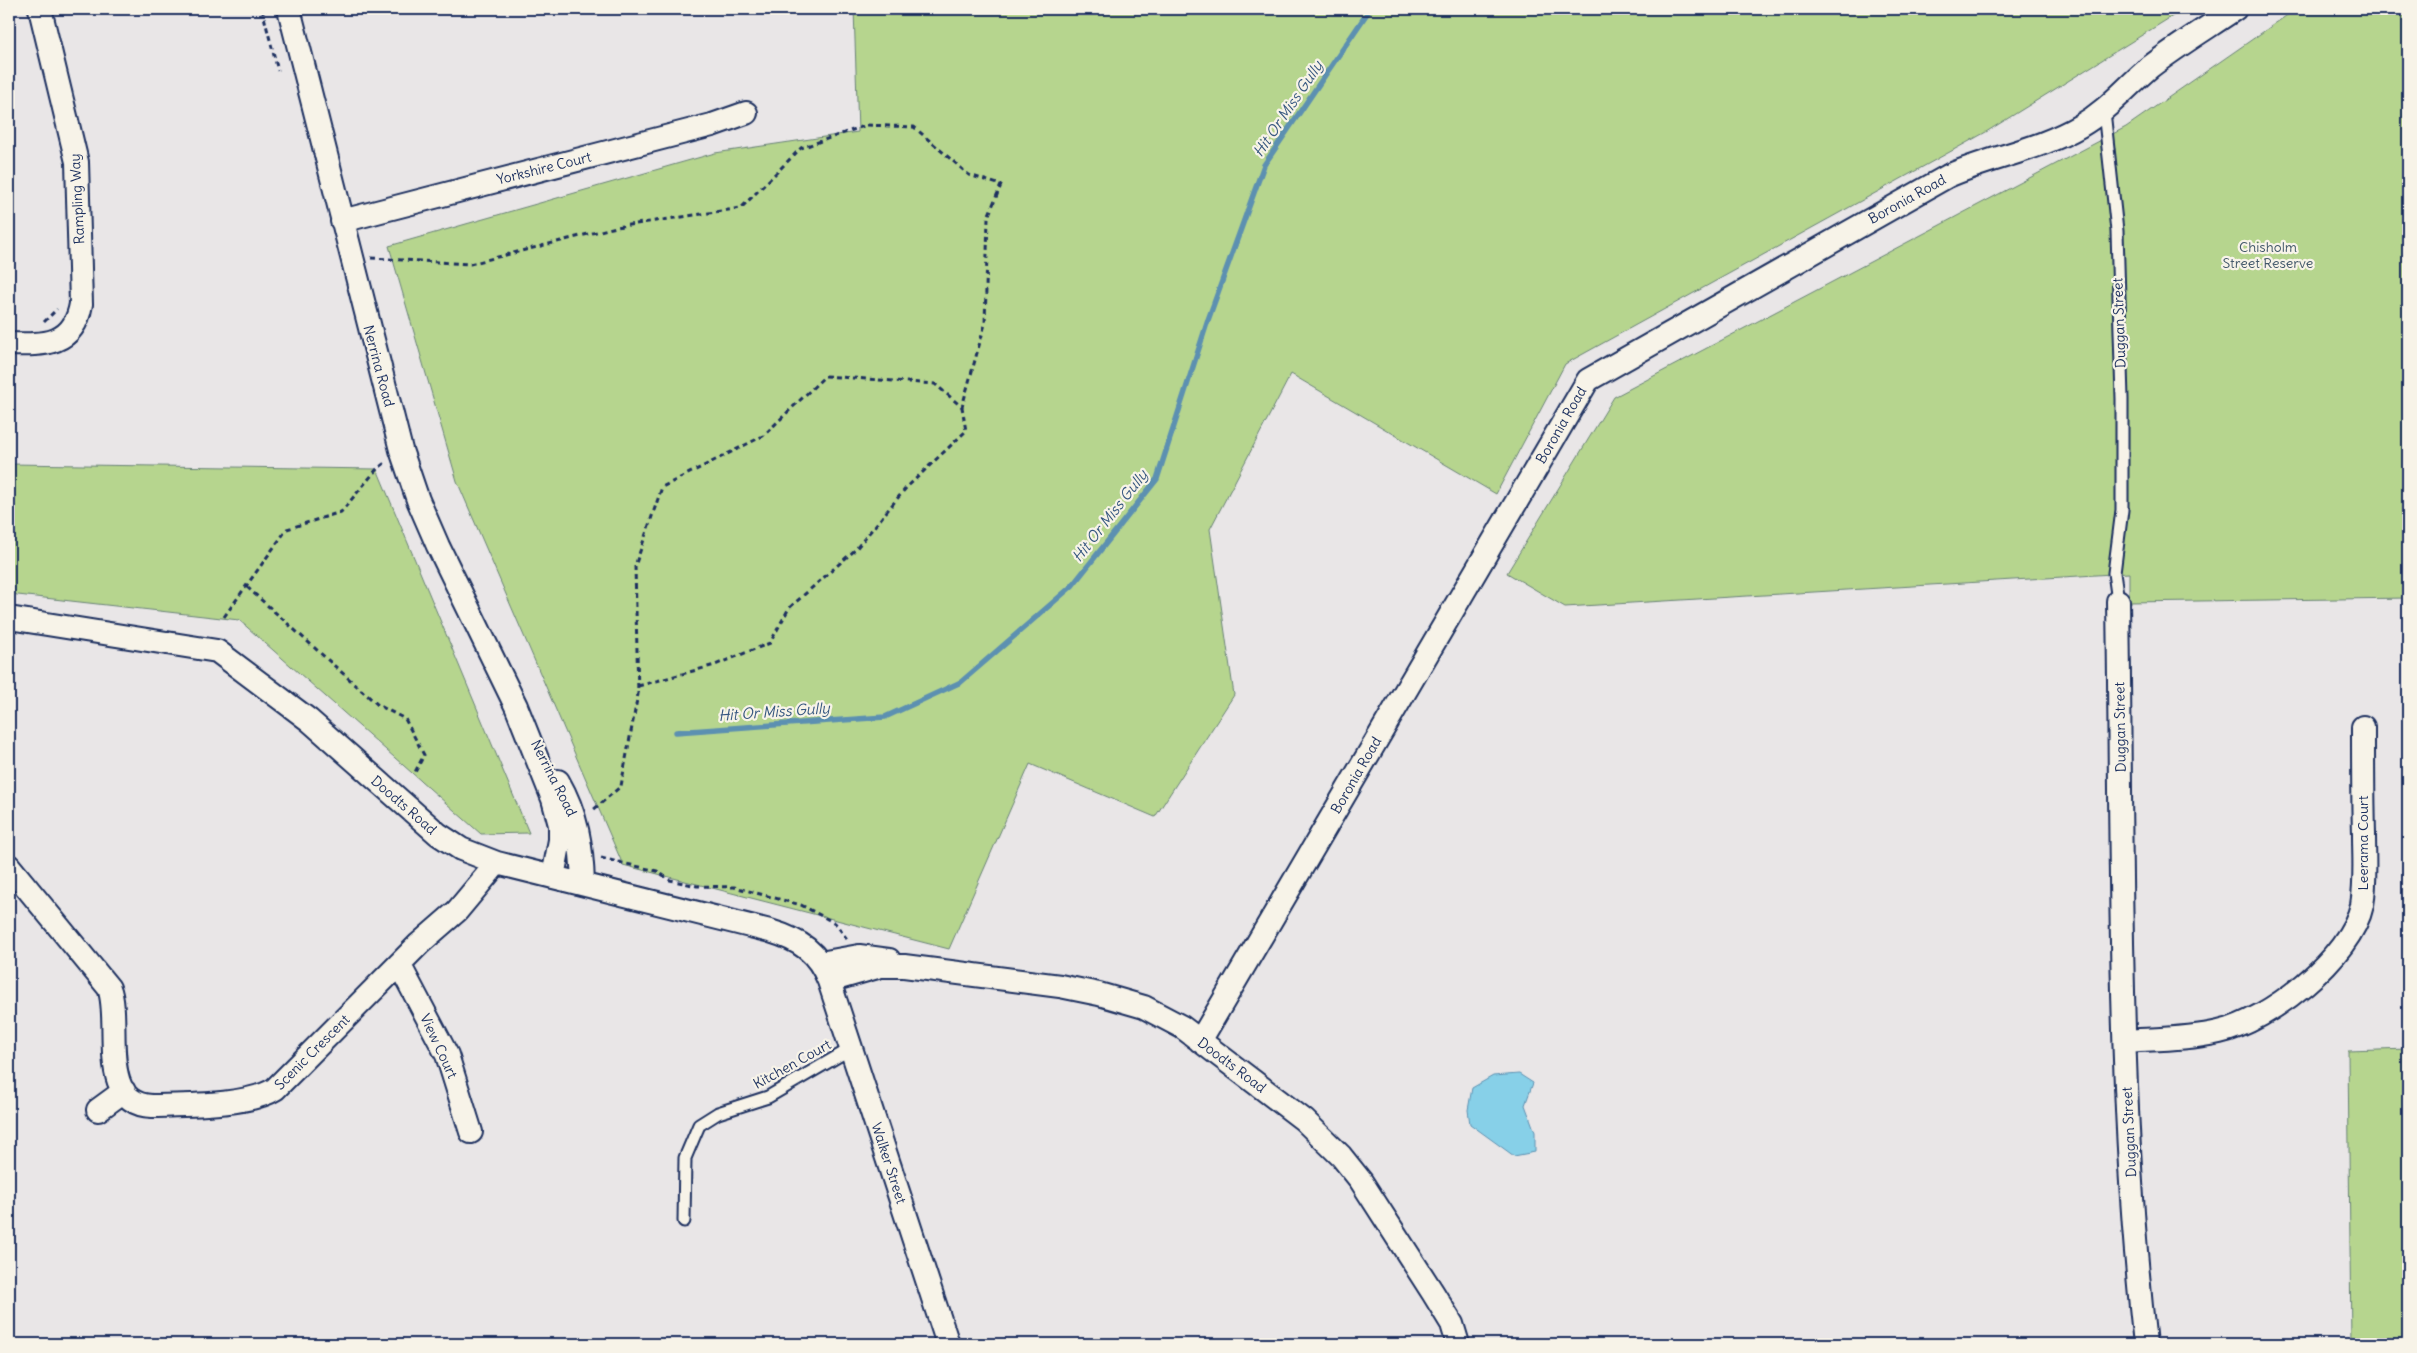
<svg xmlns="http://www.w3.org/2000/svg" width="2417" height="1353" font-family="Delius,sans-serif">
<rect width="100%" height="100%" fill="#e9e6e7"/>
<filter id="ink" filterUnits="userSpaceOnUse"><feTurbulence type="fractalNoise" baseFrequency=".02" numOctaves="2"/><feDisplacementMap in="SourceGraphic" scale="10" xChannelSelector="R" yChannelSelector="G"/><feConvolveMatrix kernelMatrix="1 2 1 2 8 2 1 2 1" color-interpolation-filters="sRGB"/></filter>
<g filter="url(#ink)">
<path fill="#b6d58e" stroke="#688276" d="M854,9H2184L1986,132L1565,364L1496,494L1291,374L1210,529L1234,695L1155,817L1030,764L949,949L623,865L457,481L389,246L715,153L858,132Z
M2296,9H2408V598L2129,602V573L1565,607L1507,573L1614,397L2126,127Z
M9,464L377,469L529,833L481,834L239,620L9,594Z
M2408,1049V1344H2351L2348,1051Z"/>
<path fill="#87d0e8" stroke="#5c90b1" d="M1519,1074L1533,1083L1525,1105L1535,1132V1152L1514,1156L1470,1124L1468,1110L1472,1088L1493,1076Z"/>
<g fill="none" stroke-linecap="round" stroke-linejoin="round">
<path stroke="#5c90b1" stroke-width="5.5" d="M676,732L885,717L961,682L1072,586L1157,479L1208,320L1264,165L1370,9"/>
<g stroke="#1b2f5e" stroke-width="15">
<path id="service" d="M2104,111L2117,231L2122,399V510L2114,573L2118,601
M684,1221L685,1158L699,1125L718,1113L768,1097L852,1048"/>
</g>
<g stroke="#1b2f5e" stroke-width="26">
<path id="minor" d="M289,9L401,450L418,500L438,546L516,706L553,799L560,825V840L553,877
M342,221L712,125L746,113
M9,344C44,345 74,346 81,304L77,162L40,9
M2118,601C2122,848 2117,1098 2145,1344
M9,618L217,651L309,720L438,834L461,849L497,863L770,931C800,940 818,952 829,981L948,1344
M558,781C577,814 582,846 583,884
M9,866L109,988C122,1021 96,1104 152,1106C185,1105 248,1106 275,1089L419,944L457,911L497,863
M820,963L859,956L889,960
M399,964L447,1055L471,1132
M829,981L881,966H904L1060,986L1099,994L1144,1007L1182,1027L1304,1120L1341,1156L1361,1181L1433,1293L1452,1324L1458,1344
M1200,1041L1588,380L1948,176C1991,157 2039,150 2080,126C2108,110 2126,87 2150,67C2177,46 2207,28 2235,9
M2125,1041C2156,1039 2189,1039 2219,1032C2269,1021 2351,957 2362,905C2366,882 2364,857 2364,834C2363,798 2363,763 2363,727
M98,1110L124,1091"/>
</g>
<path stroke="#1b2f5e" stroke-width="3" stroke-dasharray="5 4" stroke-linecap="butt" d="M262,9L278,71
M371,258L470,264L616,227L741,208L801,148L867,125L914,127L969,175L1001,185L988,217L985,324L962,407L935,384L825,376L763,436L662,487L635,566L638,694L621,786L592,811
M44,322L57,309
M247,587L378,705L405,719L424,755L414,774
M224,617L287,529L341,512L377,469L385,463
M638,686L715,665L770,643L789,608L855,550L906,488L966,431L962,407
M601,858L657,871L670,880L697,886L734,887L801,905L835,923L847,939"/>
<use href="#service" stroke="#f7f3e8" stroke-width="11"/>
<use href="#minor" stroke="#f7f3e8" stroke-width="22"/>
</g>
</g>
<g text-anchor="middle" stroke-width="4.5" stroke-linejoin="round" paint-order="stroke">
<g font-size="14" fill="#1b2f5e" stroke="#f7f3e8">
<text transform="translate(544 168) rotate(-14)" y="5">Yorkshire Court</text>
<text transform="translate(77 199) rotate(-93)" y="5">Rampling Way</text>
<text transform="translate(1907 199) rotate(-29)" y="5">Boronia Road</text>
<text transform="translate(2119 323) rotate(-92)" y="5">Duggan Street</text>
<text transform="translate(379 366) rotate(75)" y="5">Nerrina Road</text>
<text transform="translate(1561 425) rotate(-60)" y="5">Boronia Road</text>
<text transform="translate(2120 727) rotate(-91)" y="5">Duggan Street</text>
<text transform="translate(1356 775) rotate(-60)" y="5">Boronia Road</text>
<text transform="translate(554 778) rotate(63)" y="5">Nerrina Road</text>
<text transform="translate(404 805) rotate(41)" y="5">Doodts Road</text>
<text transform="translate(2363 843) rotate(-90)" y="5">Leerama Court</text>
<text transform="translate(439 1046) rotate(65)" y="5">View Court</text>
<text transform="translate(312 1052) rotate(-45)" y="5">Scenic Crescent</text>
<text transform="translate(792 1064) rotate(-29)" y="5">Kitchen Court</text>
<text transform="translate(1232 1065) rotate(37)" y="5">Doodts Road</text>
<text transform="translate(2129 1132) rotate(-93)" y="5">Duggan Street</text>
<text transform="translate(889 1163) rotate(72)" y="5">Walker Street</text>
</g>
<g font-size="14" fill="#42586a" stroke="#f7f3e8">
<text x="2268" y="252">Chisholm<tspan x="2268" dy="16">Street Reserve</tspan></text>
</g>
<g font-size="15" font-style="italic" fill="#365780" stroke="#f7f3e8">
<text transform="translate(1288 109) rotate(-56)" y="5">Hit Or Miss Gully</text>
<text transform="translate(1110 516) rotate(-52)" y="5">Hit Or Miss Gully</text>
<text transform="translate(774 712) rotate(-4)" y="5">Hit Or Miss Gully</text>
</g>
</g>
<rect width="2417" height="1353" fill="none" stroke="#f7f3e8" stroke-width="30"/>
<rect x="15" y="15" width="2387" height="1323" fill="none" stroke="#1b2f5e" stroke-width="2" filter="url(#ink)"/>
</svg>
